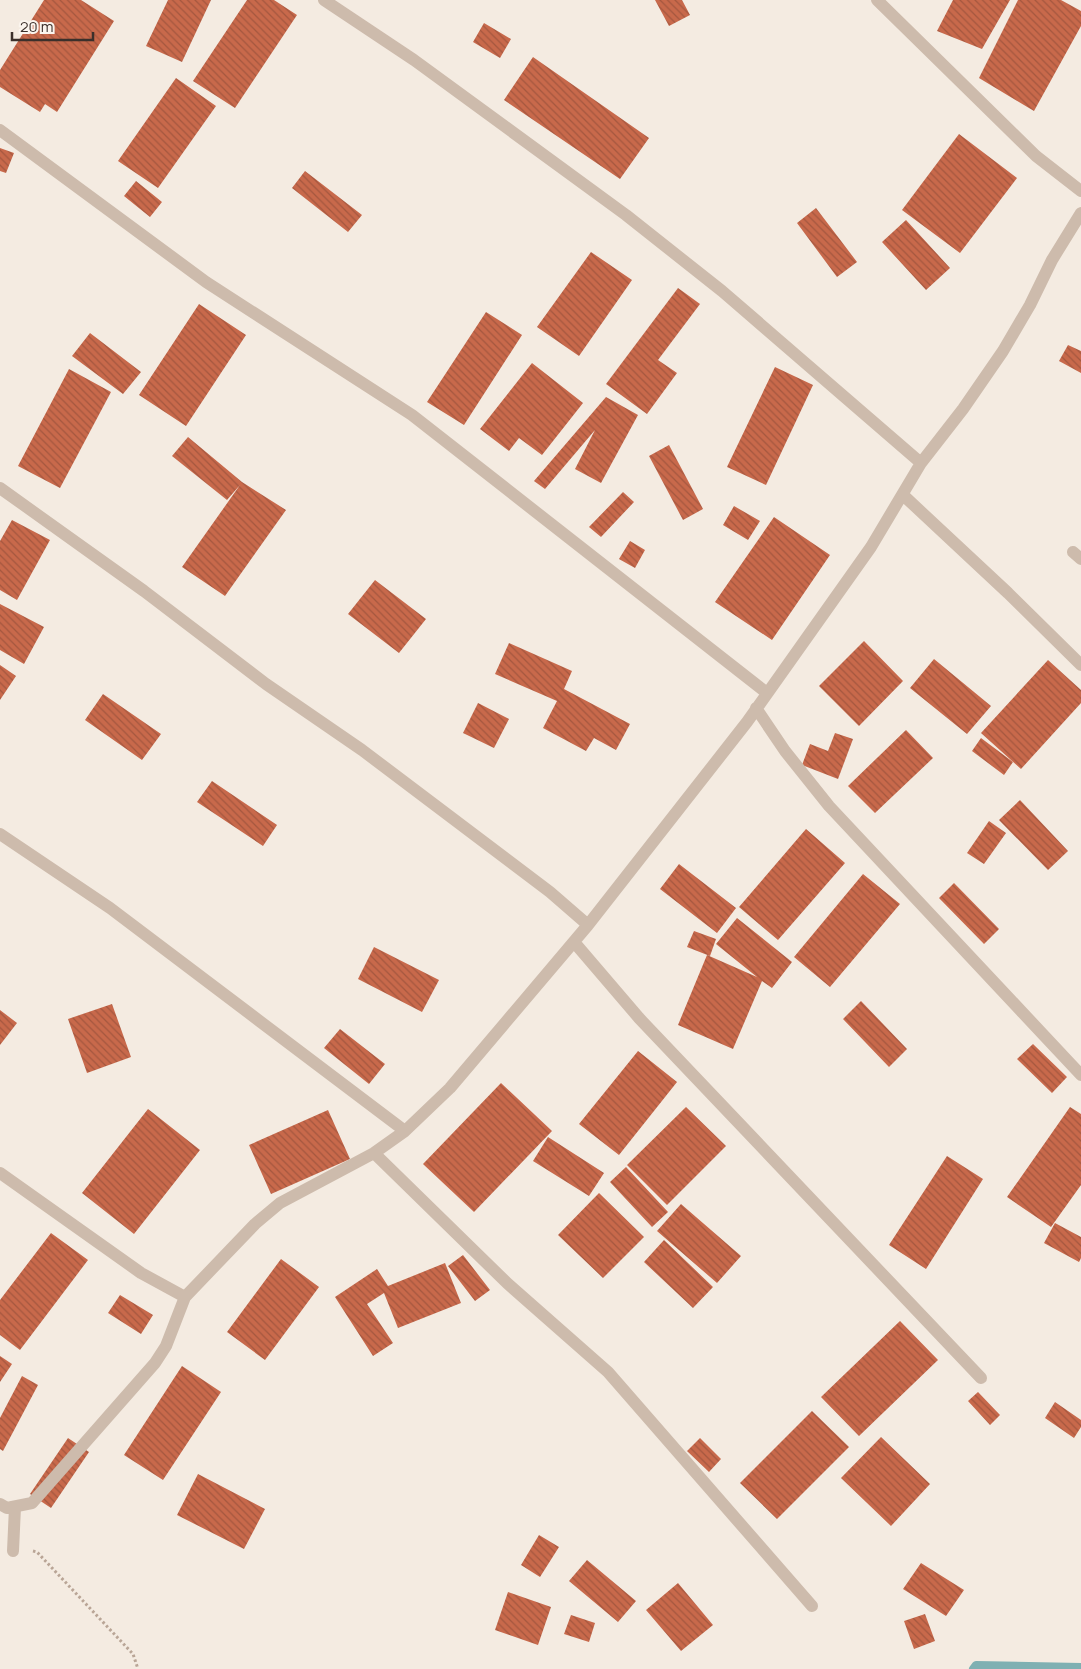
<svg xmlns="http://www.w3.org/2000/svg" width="1081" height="1669" font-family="Manrope,sans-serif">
<defs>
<pattern id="building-back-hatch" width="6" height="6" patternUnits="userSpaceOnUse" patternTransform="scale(1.25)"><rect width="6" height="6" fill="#c8694b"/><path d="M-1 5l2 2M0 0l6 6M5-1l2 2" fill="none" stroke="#a4573f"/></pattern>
</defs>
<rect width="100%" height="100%" fill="#f4ebe1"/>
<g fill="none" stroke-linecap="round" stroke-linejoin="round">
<path stroke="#7fb0b2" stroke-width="8" d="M973,1669L976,1665L1081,1667"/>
</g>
<path fill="url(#building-back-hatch)" d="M44,0H81L114,21L57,112L45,104L40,112L0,87V70Z
M168,0H211L182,62L146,46Z
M247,0H274L297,15L235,108L193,81Z
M655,0H682L690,15L669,26Z
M953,0H1010L982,49L937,31Z
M1018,0H1061L1081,11V26L1034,111L979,78Z
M484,23L511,39L500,58L473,42Z
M533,57L649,138L620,179L504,100Z
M176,78L216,106L158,188L118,161Z
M959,134L1017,178L960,253L902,210Z
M0,148L14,153L6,173L0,171Z
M305,171L362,215L348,232L292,188Z
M136,181L162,202L150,217L124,196Z
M816,208L857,262L837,277L797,223Z
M906,220L950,268L926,290L882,242Z
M591,252L632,280L579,356L537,327Z
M678,288L700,304L658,360L677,373L647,414L606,384Z
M199,304L246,335L186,426L139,395Z
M486,312L522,335L464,425L427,402Z
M90,333L141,372L123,394L72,356Z
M1068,345L1081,351V373L1059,361Z
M532,363L583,403L542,455L519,438L509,451L480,429Z
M775,367L813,385L766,485L727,467Z
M69,369L111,392L60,488L18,466Z
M606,397L638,415L601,483L575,469L595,430L545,489L534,481Z
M188,437L242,482L286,510L225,596L182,567L240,485L227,500L172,456Z
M669,445L703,509L683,520L649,456Z
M623,492L634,502L601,537L589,527Z
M734,506L760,521L748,540L723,525Z
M774,517L830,555L772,640L715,602Z
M12,520L50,540L17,600L0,590V541Z
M630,541L645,550L635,568L619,559Z
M375,580L426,619L399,653L348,614Z
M0,604L44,627L24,664L0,650Z
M864,641L903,681L859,726L819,686Z
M509,643L572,671L564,689L630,724L616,750L594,738L586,751L543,728L557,701L495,674Z
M934,659L991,706L967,734L910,688Z
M1048,660L1081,690V703L1021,769L981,733Z
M0,665L16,676L0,700Z
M103,694L161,734L142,760L85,720Z
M478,703L509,719L494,748L463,733Z
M906,730L933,758L875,813L848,786Z
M835,733L853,739L838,779L802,765L810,744L828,751Z
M981,738L1013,762L1004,775L972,751Z
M212,781L277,825L263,846L197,802Z
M1020,800L1068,851L1048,870L999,820Z
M989,821L1006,833L984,864L967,853Z
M806,829L845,863L778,940L739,907Z
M679,864L736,908L717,933L660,889Z
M863,874L900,904L830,987L794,957Z
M954,883L999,929L984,944L939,898Z
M737,918L792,962L772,988L762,981L733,1049L678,1025L707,955L757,977L716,944Z
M694,931L716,939L710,956L687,947Z
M374,947L439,980L422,1012L358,979Z
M861,1001L907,1049L889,1067L843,1019Z
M112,1004L131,1057L87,1073L68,1019Z
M0,1010L17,1023L0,1045Z
M340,1029L385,1064L369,1084L324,1048Z
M1033,1044L1067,1077L1052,1093L1017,1059Z
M638,1051L677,1082L619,1155L579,1124Z
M501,1083L552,1131L474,1212L423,1164Z
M686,1107L726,1146L667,1205L627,1165Z
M1070,1107L1081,1114V1185L1051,1227L1007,1197Z
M148,1109L200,1150L134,1234L82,1193Z
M328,1110L350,1159L271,1194L249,1145Z
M548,1137L604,1173L589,1196L533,1161Z
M947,1156L983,1179L926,1269L889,1245Z
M626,1167L668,1212L652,1227L610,1182Z
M599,1193L644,1237L603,1278L558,1235Z
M681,1204L741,1256L717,1283L657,1231Z
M1055,1223L1081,1237V1258L1079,1262L1044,1243Z
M51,1233L88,1260L20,1350L0,1335V1300Z
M664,1240L713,1287L693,1308L644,1262Z
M463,1255L490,1290L475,1301L448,1266Z
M281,1259L319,1287L265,1360L227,1332Z
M445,1263L461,1303L398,1328L384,1293L367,1304L393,1343L373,1356L335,1297L377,1269L388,1286Z
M120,1295L153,1315L141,1334L108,1313Z
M900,1321L938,1360L859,1436L821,1397Z
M0,1356L12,1364L0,1382Z
M182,1366L221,1392L163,1480L124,1455Z
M22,1376L38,1385L3,1451L0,1449V1418Z
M978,1392L1000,1415L990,1425L968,1401Z
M1055,1402L1081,1420V1427L1074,1438L1045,1418Z
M812,1411L849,1447L777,1519L740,1483Z
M881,1437L930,1484L891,1526L841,1478Z
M68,1438L89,1452L51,1508L30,1494Z
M700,1438L721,1459L709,1472L687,1451Z
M198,1474L265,1509L244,1549L177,1515Z
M539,1535L559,1547L540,1577L521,1565Z
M587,1560L636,1601L618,1622L569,1581Z
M921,1563L964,1590L946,1616L903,1589Z
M678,1583L713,1625L681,1651L646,1610Z
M508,1592L551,1607L538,1645L495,1630Z
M925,1614L935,1641L914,1649L904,1621Z
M571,1615L595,1623L589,1642L564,1634Z"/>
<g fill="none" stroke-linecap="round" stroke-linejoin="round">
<path stroke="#b9a596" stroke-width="3" stroke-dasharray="2.5 2.5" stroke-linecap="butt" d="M33,1551L37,1552L133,1654L138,1669"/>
<path stroke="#cdbbac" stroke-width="12" d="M324,0L414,60L626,215L722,291L921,463
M877,0L1036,156L1081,191
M0,130L206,282L412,415L767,693
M0,488L144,591L266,684L362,750L550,892L588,925
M903,495L1008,593L1081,665
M1073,552L1081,559
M756,708L785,751L829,806L1081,1075
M0,834L110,908L405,1131
M574,942L639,1018L981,1378
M374,1153L507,1283L608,1372L812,1606
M0,1173L141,1273L185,1297L255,1224L280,1203L374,1153L405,1131L450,1088L588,925L747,722L871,547L921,463L963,409L1003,351L1030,305L1052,260L1081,213
M0,1504L7,1508L32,1503L155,1363L166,1346L185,1297
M13,1551L15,1507"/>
</g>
<path d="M12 32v8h81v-8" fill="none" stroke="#3b302b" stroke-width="2.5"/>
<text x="20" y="32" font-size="15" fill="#3b302b" stroke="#fbf5ee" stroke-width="4" paint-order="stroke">20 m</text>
</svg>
